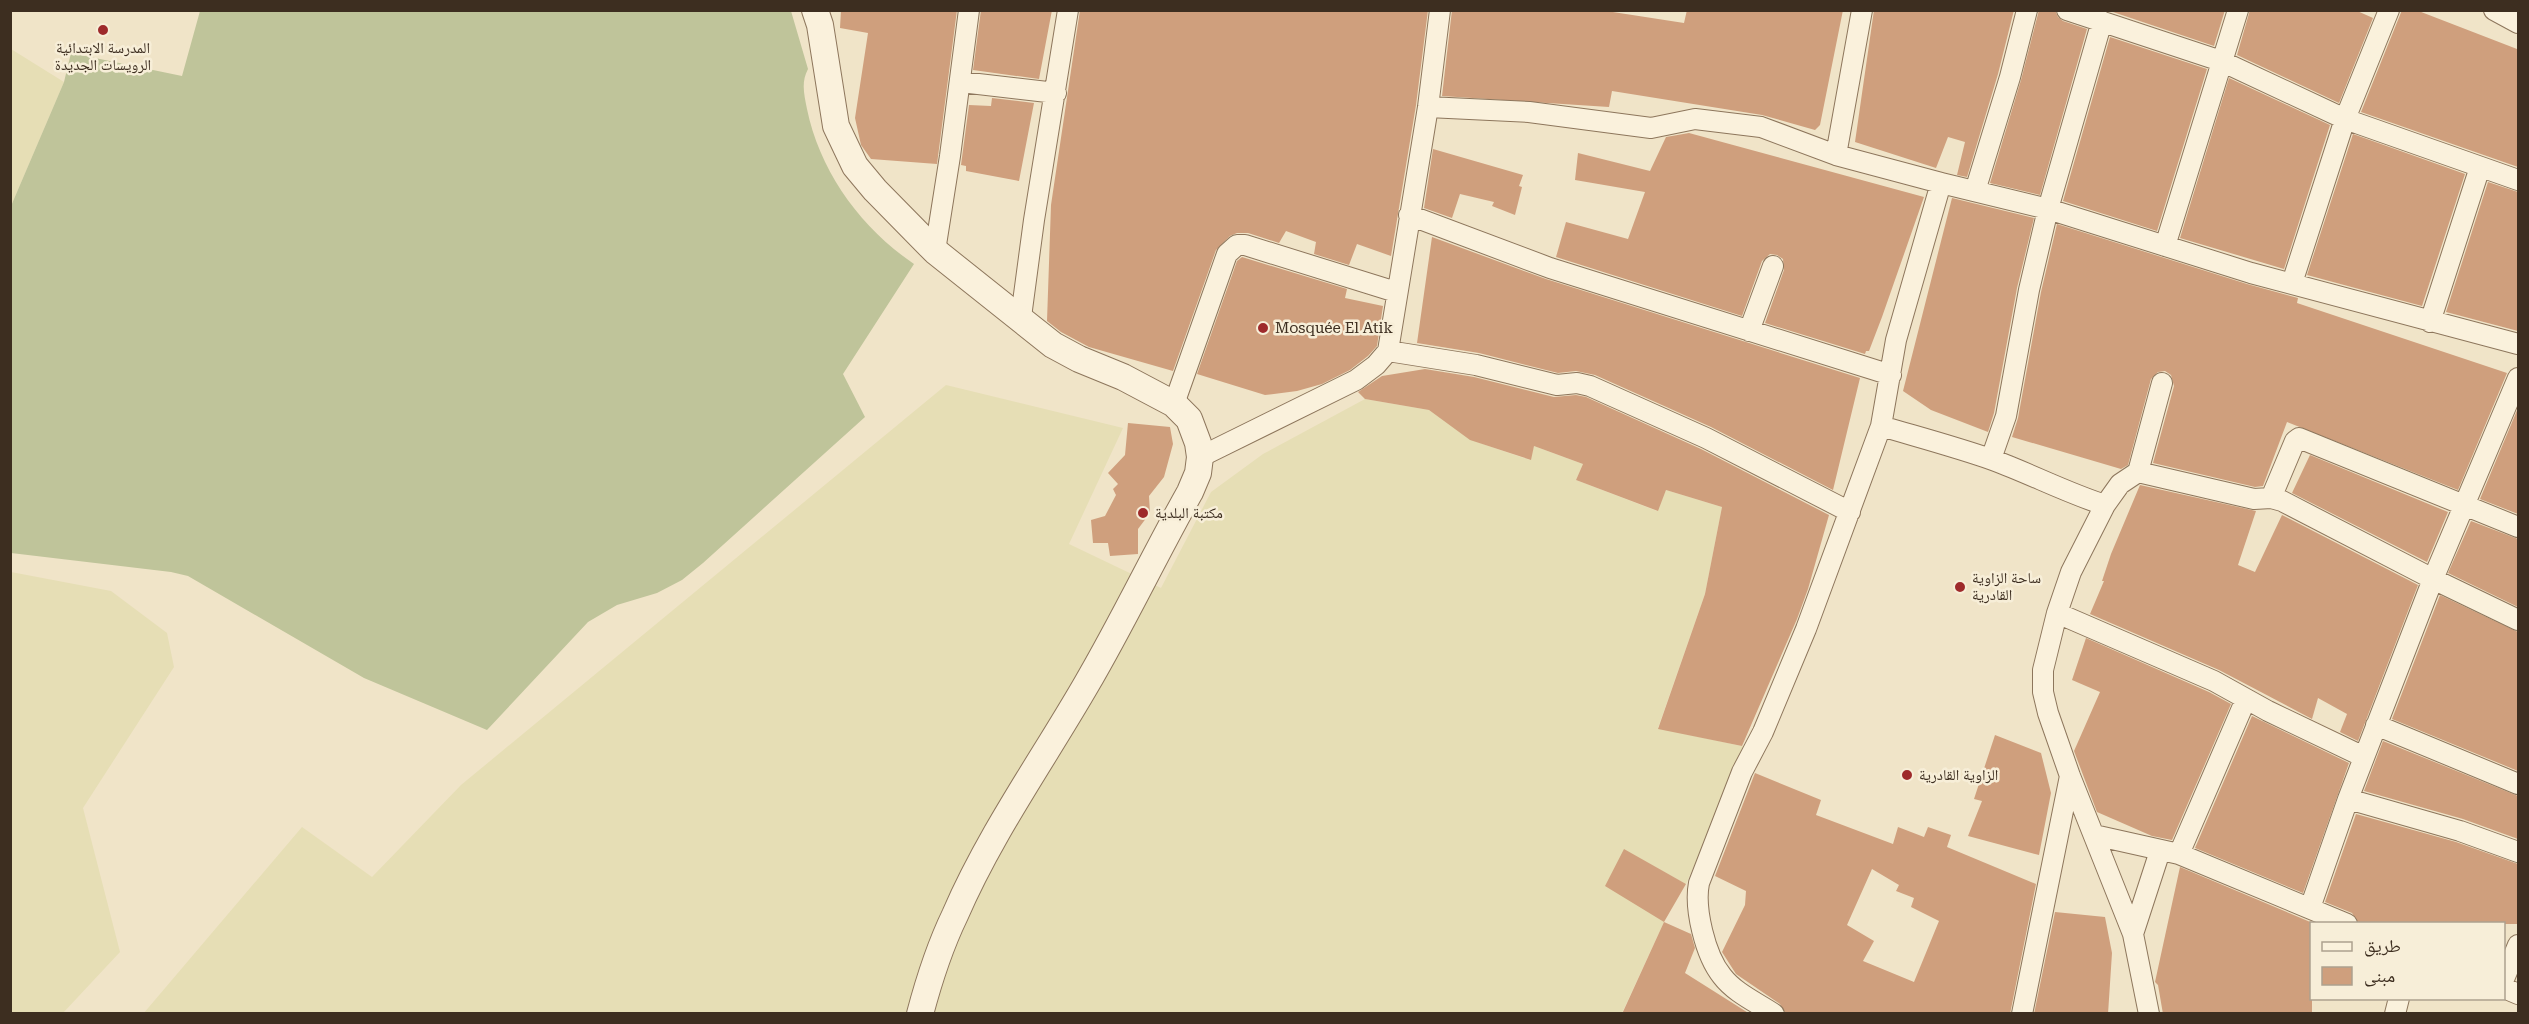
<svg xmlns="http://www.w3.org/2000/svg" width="2529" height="1024" font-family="'Roboto Serif','Noto Naskh Arabic',serif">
<rect width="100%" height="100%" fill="#f0e4c8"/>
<path fill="#e6deb5" d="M11,49L64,82L11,206Z
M946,385L1123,428L1069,544L1161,588L1211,492L1263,454L1365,399L1429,410L1477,442L1530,460L1534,446L1583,464L1576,480L1657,511L1666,490L1722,507L1705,594L1658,728L1746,747L1686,884L1624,850L1664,922L1622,1013L143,1014L302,827L372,877L461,785Z
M11,572L111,591L167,633L174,667L83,808L120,952L63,1013H11Z"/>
<path fill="#bfc49a" d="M200,11H791L808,69C801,82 804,94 807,109C820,172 861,228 914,264L843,374L865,417L703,563L682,580L657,593L617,605L588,622L487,730L364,678L188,576L171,572L11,553V206L64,82L71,53L182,76Z"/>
<path fill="#cf9f7d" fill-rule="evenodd" d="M841,10H957L937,164L871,159L861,145L855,118L868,33L840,28Z
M981,10H1052L1039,79L973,70Z
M1080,10H1428L1416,105L1391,256L1357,244L1349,265L1314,254L1316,242L1286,231L1279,243L1248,233H1237L1230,236L1216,250L1173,371L1089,347L1061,332L1047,321L1051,205Z
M1452,10H1600L1684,23L1687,10H1843L1820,125L1815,130L1762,115L1612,91L1609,107L1442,96Z
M1874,10H2014L1998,74L1967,177L1957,175L1965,142L1948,137L1936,168L1855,142Z
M2039,10H2055L2058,17L2063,21L2087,29L2040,195L1990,183L2021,80Z
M2107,10H2225L2214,46Z
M2250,10H2355L2373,18L2339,103L2237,55Z
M2402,10H2416L2517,49L2518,55V167L2361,112Z
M2110,37L2207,69L2157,231L2063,201Z
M2229,78L2330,125L2284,269L2180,238Z
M992,98L1034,103L1019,181L966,171V166L961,165L969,105L991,106Z
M1689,133L1924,197L1882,317L1869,351H1866L1865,354L1765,323L1784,270L1783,259L1777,255L1770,254L1762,261L1742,316L1556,257L1566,222L1628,239L1645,192L1575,180L1578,153L1650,171L1666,137Z
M2353,134L2465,174L2422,306L2307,275Z
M1433,149L1523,175L1519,186L1522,187L1515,215L1492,206L1494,202L1460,194L1452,218L1424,208Z
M2488,182L2518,192V331L2446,312Z
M1952,198L2034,218L2017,288L1994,413L1988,432L1931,410L1903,391Z
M2057,224L2247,284L2298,298L2297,303L2507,373L2458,490L2287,422L2263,486L2255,487L2153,463L2174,386L2171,375L2165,371L2158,372L2151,379L2128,465L2121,469L2012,437L2018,418L2041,292Z
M1432,237L1546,279L1860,378L1833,490L1711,427L1595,375L1576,371L1558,373L1479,353L1417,343Z
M1242,257L1347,289L1345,298L1383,306L1377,346L1368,356L1350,370L1322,384L1297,391L1265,395L1197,374L1237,261Z
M1425,369L1474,377L1554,397L1576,395L1586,397L1701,449L1829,515L1808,589L1797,619L1742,746L1658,729L1705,594L1722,507L1666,490L1658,511L1576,480L1583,464L1534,446L1531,460L1470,440L1429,410L1365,399L1358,392L1382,376Z
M2518,408V514L2480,499Z
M1128,423L1170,427L1173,444L1164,477L1149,496L1150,513L1138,529V554L1110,556L1108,543H1093L1091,520L1105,516L1116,495L1113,489L1118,484L1108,473L1125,455Z
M2310,455L2448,512L2427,562L2292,493Z
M2140,485L2256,511L2238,565L2255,572L2282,515L2418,585L2358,741L2340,732L2347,714L2318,698L2312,719L2219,670L2090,614L2104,581H2102L2111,554Z
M2471,521L2518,539V607L2448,573Z
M2440,595L2518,632V771L2392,719Z
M2086,638L2209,692L2231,704L2172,840L2152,836L2097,812L2074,751L2100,692L2072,680Z
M2252,716L2349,763L2303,893L2195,848Z
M1995,735L2041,753L2051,793L2039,855L1968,836L1982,801L1974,799Z
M2383,741L2518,796V839L2463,819L2364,791Z
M1755,773L1821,800L1816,815L1893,844L1898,827L1924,837L1928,827L1951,835L1947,847L2036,884L2010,1014H1786L1780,1004L1736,974L1722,952L1745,905L1746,891L1715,876ZM1872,869L1899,885L1896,891L1914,898L1911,907L1939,921L1914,982L1863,961L1874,941L1847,925Z
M2356,814L2456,842L2518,864V924H2359L2352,913L2325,902Z
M1624,849L1686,884L1664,922L1605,886Z
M2180,867L2315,924H2312V1014H2163L2158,985L2155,982Z
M2055,912L2105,917L2112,953L2108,1014H2034Z
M1664,922L1691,934L1695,948L1685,973L1750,1014H1622Z"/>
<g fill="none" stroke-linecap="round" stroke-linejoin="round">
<g stroke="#8d765c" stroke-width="22">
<path id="minor" d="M1862,10L1836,155L1941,183L1896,340L1881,426C1918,437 1956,447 1993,460C2031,474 2067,493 2105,505
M2067,10L2221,61L2345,119L2518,180
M2494,10L2518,23
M961,82L1056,93
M1428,107L1529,112L1651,128L1695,119L1761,127L1836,155
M1941,183L2048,209L2251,273L2518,344
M1975,191L2010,77L2027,10
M1409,215L1550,268L1891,375
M2165,246L2238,10
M935,251L950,156L969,10
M2292,283L2345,119L2389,10
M1021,317L1034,220L1068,10
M2430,322L2480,167
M1749,331L1773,266
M1388,351L1476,365L1557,385L1577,383L1590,386L1706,438L1850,512
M1174,404L1227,254L1237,245H1245L1396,292
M1200,457L1356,380L1376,365L1388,351L1428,107L1440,10
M1991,459L2006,416L2029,290L2048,209L2102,21
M2138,472L2162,383
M2271,498L2295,441L2299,438L2518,527
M2057,613L2214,681L2268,711L2364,757
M2376,725L2518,784
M2348,799L2460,831L2518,852
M2094,835L2179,854L2347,924
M2179,854L2246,699
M2310,908L2348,799L2433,579L2518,378
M2133,934L2160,851
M2504,979L2518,945
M2504,988L2518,994
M1774,1014C1756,1002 1735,993 1722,976C1705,955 1694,908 1699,883L1742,772L1763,732L1806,629L1881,426
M2022,1014L2070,776
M2149,1014L2133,934L2070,776L2048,713L2043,692V670L2057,613L2071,572L2105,505L2120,484L2138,472L2254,499L2271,498L2282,501L2433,579L2518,620
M2395,1014L2399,998"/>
</g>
<g stroke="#8d765c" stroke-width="28">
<path id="tertiary" d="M815,10L820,25L836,126L855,166L875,190L935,251L1053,345L1079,359L1123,377L1174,404L1189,419L1198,443L1200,457L1198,473L1190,492C1154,556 1123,622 1086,685C1042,761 990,834 955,915C940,946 929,980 920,1014"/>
</g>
<use href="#minor" stroke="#faf1dc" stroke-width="20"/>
<use href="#tertiary" stroke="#faf1dc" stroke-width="26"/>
</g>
<g fill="#9e2a2b" stroke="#f7eed8" stroke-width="2">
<circle cx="103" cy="30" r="6"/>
<circle cx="1263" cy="328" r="6"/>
<circle cx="1143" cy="513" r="6"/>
<circle cx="1960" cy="587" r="6"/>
<circle cx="1907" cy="775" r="6"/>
</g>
<g text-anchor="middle" stroke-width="5" stroke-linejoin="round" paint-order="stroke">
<g font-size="15" fill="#3d2e20" stroke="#f7eed8" text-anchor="start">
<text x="103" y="53" text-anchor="middle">المدرسة الابتدائية<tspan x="103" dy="17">الرويسات الجديدة</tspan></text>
<text x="1275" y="333">Mosquée El Atik</text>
<text x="1155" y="518">مكتبة البلدية</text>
<text x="1972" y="583">ساحة الزاوية<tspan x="1972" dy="17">القادرية</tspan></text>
<text x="1919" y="780">الزاوية القادرية</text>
</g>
</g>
<rect width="2529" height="1024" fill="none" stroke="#3d2e20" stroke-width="24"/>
<rect x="2310" y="922" width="195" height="78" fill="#f7eed8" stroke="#ada18e" stroke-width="1.5"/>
<rect x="2322" y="942" width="30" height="9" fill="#faf1dc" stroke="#ada18e" stroke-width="1.5"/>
<text x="2364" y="952" font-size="18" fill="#3d2e20">طريق</text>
<rect x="2322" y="967" width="30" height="18" fill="#cf9f7d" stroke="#ada18e" stroke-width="1.5"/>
<text x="2364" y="982" font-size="18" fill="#3d2e20">مبنى</text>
</svg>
